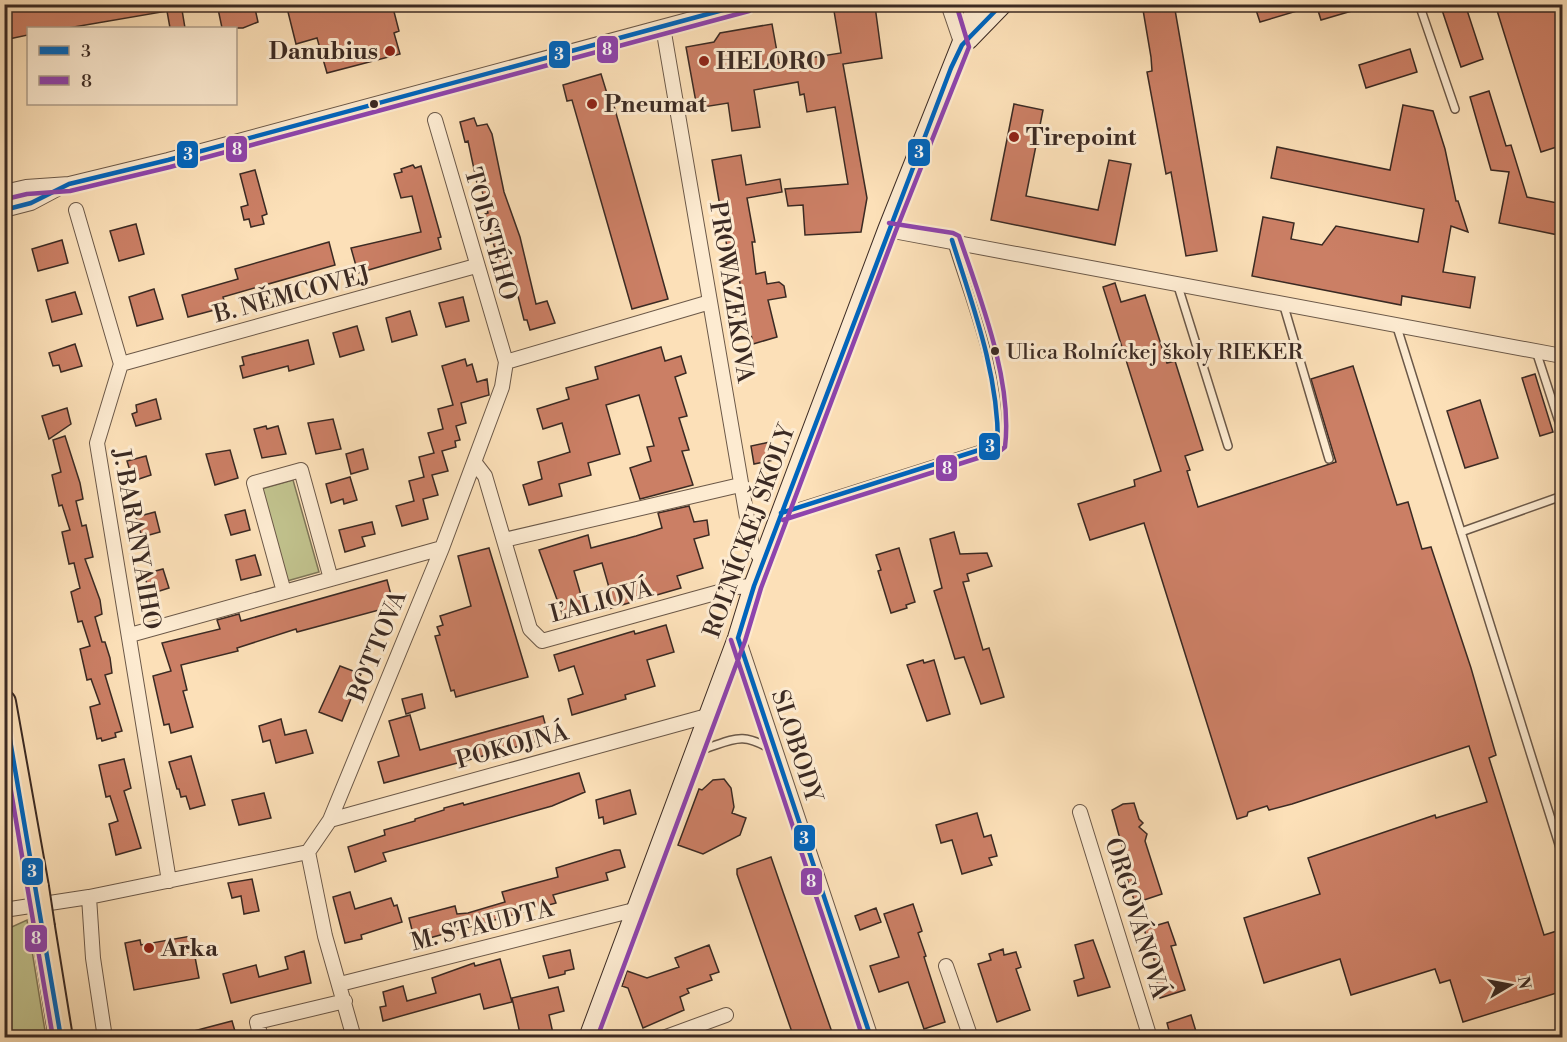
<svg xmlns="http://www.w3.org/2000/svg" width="1567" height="1042" font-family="'Libre Bodoni',serif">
<rect width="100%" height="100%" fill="#fce0b8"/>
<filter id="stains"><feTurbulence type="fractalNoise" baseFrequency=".00333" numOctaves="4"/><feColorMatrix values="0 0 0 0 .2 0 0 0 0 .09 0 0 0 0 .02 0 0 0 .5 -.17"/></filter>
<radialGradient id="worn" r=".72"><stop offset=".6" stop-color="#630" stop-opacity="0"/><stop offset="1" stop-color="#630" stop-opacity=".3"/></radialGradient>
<path fill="#c1c28d" stroke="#7e7658" stroke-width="1.5" d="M293,480L319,572L287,581L261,489Z
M27,920L46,1037H7L4,1032L5,930Z"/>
<path fill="#cb7f65" stroke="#3b2a23" stroke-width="1.5" d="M4,4H181L185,28H170L167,11L68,28H28V35L4,40Z
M217,4H254L258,22L243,28H222Z
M286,4H392L399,31L394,33L400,54L327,73L317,38L296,44Z
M1142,4H1174L1217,251L1186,256L1171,172L1166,174L1147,72L1152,71L1151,57Z
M1254,4H1307V8L1260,22Z
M1316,4H1361L1362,8L1321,20Z
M1440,4H1465L1483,59L1461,67Z
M1495,4H1563V145L1541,152Z
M875,6L882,58L843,64L867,198L861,232L805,235L803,205L788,206L785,189L848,184L835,107L807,112L804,94L800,95L798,82L754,90L760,127L732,131L728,103L697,108L686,47L714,42L720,33L772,24L779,63L841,53L834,11Z
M1410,49L1417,72L1366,88L1359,65Z
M601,74L609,100L611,99L614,106L668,299L632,309L572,100L567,101L563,85Z
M1489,91L1506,146L1511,145L1527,197L1563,204V236L1499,223L1509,172L1491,170L1470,97Z
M1014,104L1043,110L1026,196L1098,210L1109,160L1131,164L1115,245L991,220Z
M1403,105L1433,111L1445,149L1456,201H1458L1468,232L1451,226L1443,272L1475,277L1470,308L1402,296L1401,305L1252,276L1263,217L1294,223L1291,239L1322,245L1336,226L1418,242L1424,209L1271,178L1277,147L1390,170Z
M474,118L477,126L487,124L492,134L504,192L520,237L536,304L547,301L555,323L530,330L527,320H524L515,284L509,286L506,276L503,277L485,214L488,213L481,187L478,188L468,141L465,142L460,122Z
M741,155L746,185L780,179L782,192L747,198L755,242H752L756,274L765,272L767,284L779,282L784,286L786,297L768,300L777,337L753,344L732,246L727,247L712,160Z
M413,165L415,168L421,166L441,237L438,238L441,249L358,273L351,248L421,232L412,196L401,198L394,174L402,172L401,169Z
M255,170L267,214L262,216L264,224L251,227L249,219L244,220L241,207L248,205L240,174Z
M136,224L144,254L119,261L110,231Z
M62,240L68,263L38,271L32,249Z
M329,242L335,265L223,297L226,307L188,317L182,295L238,279L235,269Z
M1115,283L1121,302L1145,295L1167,363L1175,361L1203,450L1185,456L1190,470L1187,471L1198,507L1336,462L1311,379L1353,366L1397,505L1408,502L1422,549L1431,547L1471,668L1496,755L1489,758L1544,935L1563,929V991L1463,1022L1450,980L1440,983L1435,969L1351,995L1340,959L1264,983L1244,918L1320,894L1308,858L1435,815L1436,818L1487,802L1469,746L1292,804L1269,810L1267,806L1248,812L1247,816L1237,819L1144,523L1090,540L1078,504L1135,486L1134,480L1161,471L1103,287Z
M154,289L163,319L137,326L129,297Z
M75,292L82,314L52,322L46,300Z
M463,297L469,321L446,327L439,303Z
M410,311L417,335L392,342L386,318Z
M357,326L364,350L340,357L333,333Z
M308,340L314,364L289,371L288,366L243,378L240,366L244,365L242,357Z
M75,344L82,366L61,372L59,365L53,366L49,353Z
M661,347L665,361L681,356L686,373L675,377L687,416L679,418L689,450L682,451L693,485L640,499L630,468L651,461L647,447L654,446L639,395L606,405L620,454L588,463L591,475L559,484L562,496L529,505L523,485L542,479L538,462L570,452L562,423L543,429L537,409L569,399L566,388L598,379L595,367Z
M465,359L467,366L472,364L477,382L487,379L489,395L461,403L466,423L456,426L460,440L455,441L456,447L442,451L448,471L432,475L438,495L423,499L428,519L402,526L396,506L414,501L409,481L424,477L419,457L434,453L428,433L443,429L438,409L453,405L442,366Z
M1535,374L1553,432L1540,436L1522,378Z
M156,399L161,419L136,426L132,414L137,412L136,405Z
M1480,400L1498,458L1465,468L1447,411Z
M67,408L71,424L49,439L42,416Z
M333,419L341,449L316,454L308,423Z
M266,426L267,429L278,426L286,454L262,458L254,429Z
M65,436L80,483L83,499L76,501L82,526L86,525L93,557L85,559L100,600L102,614L95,617L102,642H105L110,658L112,673L105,675L122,731L115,733L116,737L102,741L101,738L97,739L90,707L100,704L91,679L87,680L80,649L90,646L82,621L78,622L71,592L80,588L74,563L69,564L62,532L70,530L62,505L59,506L52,475L61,472L53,440Z
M770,442L774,460L754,464L751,446Z
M363,449L368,469L351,474L346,454Z
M230,450L238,478L215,485L206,454Z
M146,456L151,475L133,481L127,461Z
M350,477L357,500L344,504L343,499L331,503L326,484Z
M689,506L694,522L707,520L709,535L694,539L703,568L677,576L681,588L601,611L596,595L610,591L602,563L574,571L585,609L563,616L539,550L588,535L591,548L636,536L662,528L658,513Z
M245,510L250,530L231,535L225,515Z
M155,512L160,532L142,537L136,517Z
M372,522L375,534L362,537L365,546L345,552L339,530Z
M954,532L960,554L987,553L992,566L967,574L969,581L963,582L983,650L989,648L1004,697L981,704L964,657L955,659L934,591L942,588L930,539Z
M489,548L528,677L456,697L454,690L451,691L435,636L440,635L437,627L443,625L440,616L471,606L458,556Z
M899,548L915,602L906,605L907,608L891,613L878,571L881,570L876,555Z
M255,555L261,575L241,580L236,560Z
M163,569L169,588L150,594L144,574Z
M387,580L394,606L297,632L296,629L237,648L238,651L181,665L187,690L183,691L193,727L171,733L169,724L164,725L153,676L171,671L162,643L220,629L217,620L239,614L241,621Z
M666,625L674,652L647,660L655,686L625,695L626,699L572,715L568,699L583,694L574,666L559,671L554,655L634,631L635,634Z
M923,660L924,663L934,660L950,714L927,721L907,665Z
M340,666L361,674L342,721L319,712Z
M422,694L425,708L406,714L402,699Z
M410,715L420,750L543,716L549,738L384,783L378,762L399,756L389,721Z
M281,719L285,735L306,730L313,753L276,763L270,740L263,742L259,726Z
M191,756L205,805L190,809L186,796L181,797L179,789H177L169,762Z
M124,759L131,788L124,791L141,848L116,855L109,824L118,821L110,796L106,797L99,765Z
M579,773L585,792L552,806L383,853L386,861L355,872L348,847L385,835L384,830L415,821V819L444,810V808L463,803L464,805Z
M724,779L731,788L734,807L732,813L746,818L740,835L703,854L678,845L699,789L702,790L713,780Z
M630,790L636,814L604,824L603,817L599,818L596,800Z
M264,793L271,818L239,825L232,800Z
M1134,803L1139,819L1143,823L1139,827L1147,834L1145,841L1162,894L1135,903L1124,869L1128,868L1112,810L1123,804Z
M977,813L984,837L991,835L997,856L989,858L992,865L962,874L952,840L941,843L936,825Z
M615,850H620L625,867L606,873L608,880L553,895L556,903L415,942L409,918L455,906L457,914L468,913L505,902L502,892L558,877L556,868Z
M771,857L783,892L834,1038H794L737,874V869Z
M252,879L259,911L244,914L241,896L232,898L228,883Z
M350,892L355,909L391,898L394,906L397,905L402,922L361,935L362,939L345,943L333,897Z
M913,904L922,931L918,933L926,956L924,957L945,1022L924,1029L908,982L879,992L870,966L899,957L884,914Z
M876,908L881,922L860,930L855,916Z
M1168,922L1176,945L1171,946L1185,990L1160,998L1156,986L1158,984L1150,968L1156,966L1144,929Z
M191,936L199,978L134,990L125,943L140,940L141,945Z
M1093,940L1110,987L1078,996L1074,981L1084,978L1075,945Z
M709,945L719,972L710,975L712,980L687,989L689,993L680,997L684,1010L643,1028L628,988L622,986L627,971L647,978L679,967L675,958Z
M1003,949L1004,955L1016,952L1021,967L1016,969L1030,1010L997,1022L978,964L991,960L989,954Z
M570,950L574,969L565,971V974L549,978L543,956Z
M304,951L311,983L231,1003L223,974L256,965L259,977L288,969L285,957Z
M500,959L512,1002L484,1009L480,994L383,1021L380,1007L386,1006L383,992L403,986L407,1001L436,993L432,978L474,963L475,966Z
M558,987L564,1011L549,1015L554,1038H521L512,998Z
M1191,1015L1198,1038H1171L1167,1023Z
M232,1021L237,1038H187L186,1033Z"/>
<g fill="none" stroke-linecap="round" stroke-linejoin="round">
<g stroke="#6b5848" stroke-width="10">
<path id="service" d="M1419,4L1455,109
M1177,283L1228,446
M1283,303L1329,459
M1396,324L1562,854
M1536,351L1562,431
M787,511L998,444C1002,376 972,307 952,242
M1461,532L1562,496
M698,751C734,740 740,730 774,751"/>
</g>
<g stroke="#6b5848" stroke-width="16">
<path id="minor" d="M948,4L962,45
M663,27L752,547L763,561
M435,120L506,362
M4,192L26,187L69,184L168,160L747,4
M4,210L31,203L63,186
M76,210L121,364L97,443L169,881
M888,230L1562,356
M121,364L476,266
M475,463L485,476L530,629L542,641L737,587L754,586
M504,540L740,485
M284,592L254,483L301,470L331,579
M130,635L442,548
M738,638L871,1038
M1080,812L1150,1038
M330,820L707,716
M308,852L325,936L354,1038
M89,897L93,958L105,1038
M4,910L89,897L308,852L330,820L442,548L502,387L506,362L710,302
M946,966L971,1038
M340,984L634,910
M261,1038L257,1022L345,1001
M663,1038L726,1015"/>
</g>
<g stroke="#3b2a23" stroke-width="22">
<path id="secondary" d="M968,39L1002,4
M589,1038L738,638L754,586L888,230L978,4"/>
</g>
<g stroke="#3b2a23" stroke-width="26">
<path id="primary" d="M4,702L37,887
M43,927L61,1038"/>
</g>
<use href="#service" stroke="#fdebd1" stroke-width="7"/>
<use href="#minor" stroke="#fdebd1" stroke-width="14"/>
<use href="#secondary" stroke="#fdebd1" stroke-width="20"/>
<use href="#primary" stroke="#fce0b8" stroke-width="22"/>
<g stroke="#3b2a23" stroke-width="26" stroke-linecap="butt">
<path id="primary-bridge" d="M37,887L43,927"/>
</g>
<use href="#primary-bridge" stroke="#fce0b8" stroke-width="22"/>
<g stroke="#fdebd1" stroke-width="9">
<path id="bus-1" d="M4,210L31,203L69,184L168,160L745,4
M781,513L998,444C998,372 973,307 952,240
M738,638L754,586L951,68L962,45L1002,4
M738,638L871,1038
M4,705L61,1038"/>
</g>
<g stroke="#fdebd1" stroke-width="9">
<path id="bus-2" d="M6,199L27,194L70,191L170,167L749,11
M783,520L1000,451L1005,447C1013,381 980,298 959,236L953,233L889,223
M731,640L863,1038
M4,750L53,1038
M597,1038L745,641L761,588L895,233L969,47L956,4"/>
</g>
<use href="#bus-1" stroke="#0065bd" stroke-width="4.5"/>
<use href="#bus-2" stroke="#8e44ad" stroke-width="4.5"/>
</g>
<g fill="#8f2418" stroke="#fdebd1" stroke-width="2">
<circle cx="390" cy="51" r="6"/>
<circle cx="704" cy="61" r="6"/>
<circle cx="592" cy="104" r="6"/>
<circle cx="1014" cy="137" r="6"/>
<circle cx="149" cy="948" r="6"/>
</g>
<g fill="#3b2a23" stroke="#fdebd1" stroke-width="2">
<circle cx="374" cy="104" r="5"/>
<circle cx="995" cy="351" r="5"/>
</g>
<g text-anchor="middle" stroke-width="6" stroke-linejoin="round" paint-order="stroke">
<g font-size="22" fill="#3b2a23" stroke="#fdebd1" text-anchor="start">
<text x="1006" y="359">Ulica Rolníckej školy RIEKER</text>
</g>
<g font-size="24" font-weight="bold" fill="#3b2a23" stroke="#fdebd1" text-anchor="start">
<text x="378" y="59" text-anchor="end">Danubius</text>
<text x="716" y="69">HELORO</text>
<text x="604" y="112">Pneumat</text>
<text x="1026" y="145">Tirepoint</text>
<text x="161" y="956">Arka</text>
</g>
<g font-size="24" fill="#3b2a23" stroke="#fdebd1">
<text transform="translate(491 234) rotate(74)" y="8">TOLSTÉHO</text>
<text transform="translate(732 292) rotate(81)" y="8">PROWAZEKOVA</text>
<text transform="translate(292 294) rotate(-15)" y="8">B. NĚMCOVEJ</text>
<text transform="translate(749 531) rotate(-70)" y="8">ROĽNÍCKEJ ŠKOLY</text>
<text transform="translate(137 539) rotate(80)" y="8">J. BARANYAIHO</text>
<text transform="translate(601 601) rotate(-15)" y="8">ĽALIOVÁ</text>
<text transform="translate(377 646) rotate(-68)" y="8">BOTTOVA</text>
<text transform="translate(512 746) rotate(-15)" y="8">POKOJNÁ</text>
<text transform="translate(797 746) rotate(72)" y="8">SLOBODY</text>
<text transform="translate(1137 918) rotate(73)" y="8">ORGOVÁNOVÁ</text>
<text transform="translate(482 925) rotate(-14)" y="8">M. STAUDTA</text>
</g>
</g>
<g stroke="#fdebd1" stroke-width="2">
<rect x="596" y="35" width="23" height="29" rx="6" fill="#8e44ad"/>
<rect x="548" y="40" width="23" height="29" rx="6" fill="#0065bd"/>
<rect x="225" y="135" width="23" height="28" rx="6" fill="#8e44ad"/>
<rect x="907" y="138" width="24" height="29" rx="6" fill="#0065bd"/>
<rect x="176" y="140" width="23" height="29" rx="6" fill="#0065bd"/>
<rect x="978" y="432" width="23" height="29" rx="6" fill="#0065bd"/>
<rect x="935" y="454" width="23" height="28" rx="6" fill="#8e44ad"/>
<rect x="793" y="824" width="23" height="28" rx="6" fill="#0065bd"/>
<rect x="21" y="857" width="23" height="29" rx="6" fill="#0065bd"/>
<rect x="800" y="867" width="23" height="29" rx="6" fill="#8e44ad"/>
<rect x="24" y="924" width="24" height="29" rx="6" fill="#8e44ad"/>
</g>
<g font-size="16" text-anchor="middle" font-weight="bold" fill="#fff">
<text x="607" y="55">8</text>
<text x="559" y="60">3</text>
<text x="237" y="155">8</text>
<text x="919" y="158">3</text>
<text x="188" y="160">3</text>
<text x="990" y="452">3</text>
<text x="947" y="474">8</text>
<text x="804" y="844">3</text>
<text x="32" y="877">3</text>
<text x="811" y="887">8</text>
<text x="36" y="944">8</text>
</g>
<rect width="1567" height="1042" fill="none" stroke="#fce0b8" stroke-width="24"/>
<rect x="6" y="6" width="1555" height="1030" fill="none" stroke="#3b2a23" stroke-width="3"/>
<rect x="12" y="12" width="1543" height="1018" fill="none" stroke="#3b2a23" stroke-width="1.5"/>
<rect x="27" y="27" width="210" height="78" fill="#fdebd1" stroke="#af9e8b" stroke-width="1.5"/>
<rect x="39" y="46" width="30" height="9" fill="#0065bd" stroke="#af9e8b" stroke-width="1.5"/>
<text x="81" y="57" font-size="18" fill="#3b2a23">3</text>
<rect x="39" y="76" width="30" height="9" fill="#8e44ad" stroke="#af9e8b" stroke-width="1.5"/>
<text x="81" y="87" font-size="18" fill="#3b2a23">8</text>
<g transform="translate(1510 985) rotate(80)" stroke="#fdebd1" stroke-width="4.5" paint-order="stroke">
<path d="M0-4.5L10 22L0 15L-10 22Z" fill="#3b2a23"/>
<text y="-9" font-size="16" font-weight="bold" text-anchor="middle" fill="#3b2a23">N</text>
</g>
<rect width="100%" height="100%" filter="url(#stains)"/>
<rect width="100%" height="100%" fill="url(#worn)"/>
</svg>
